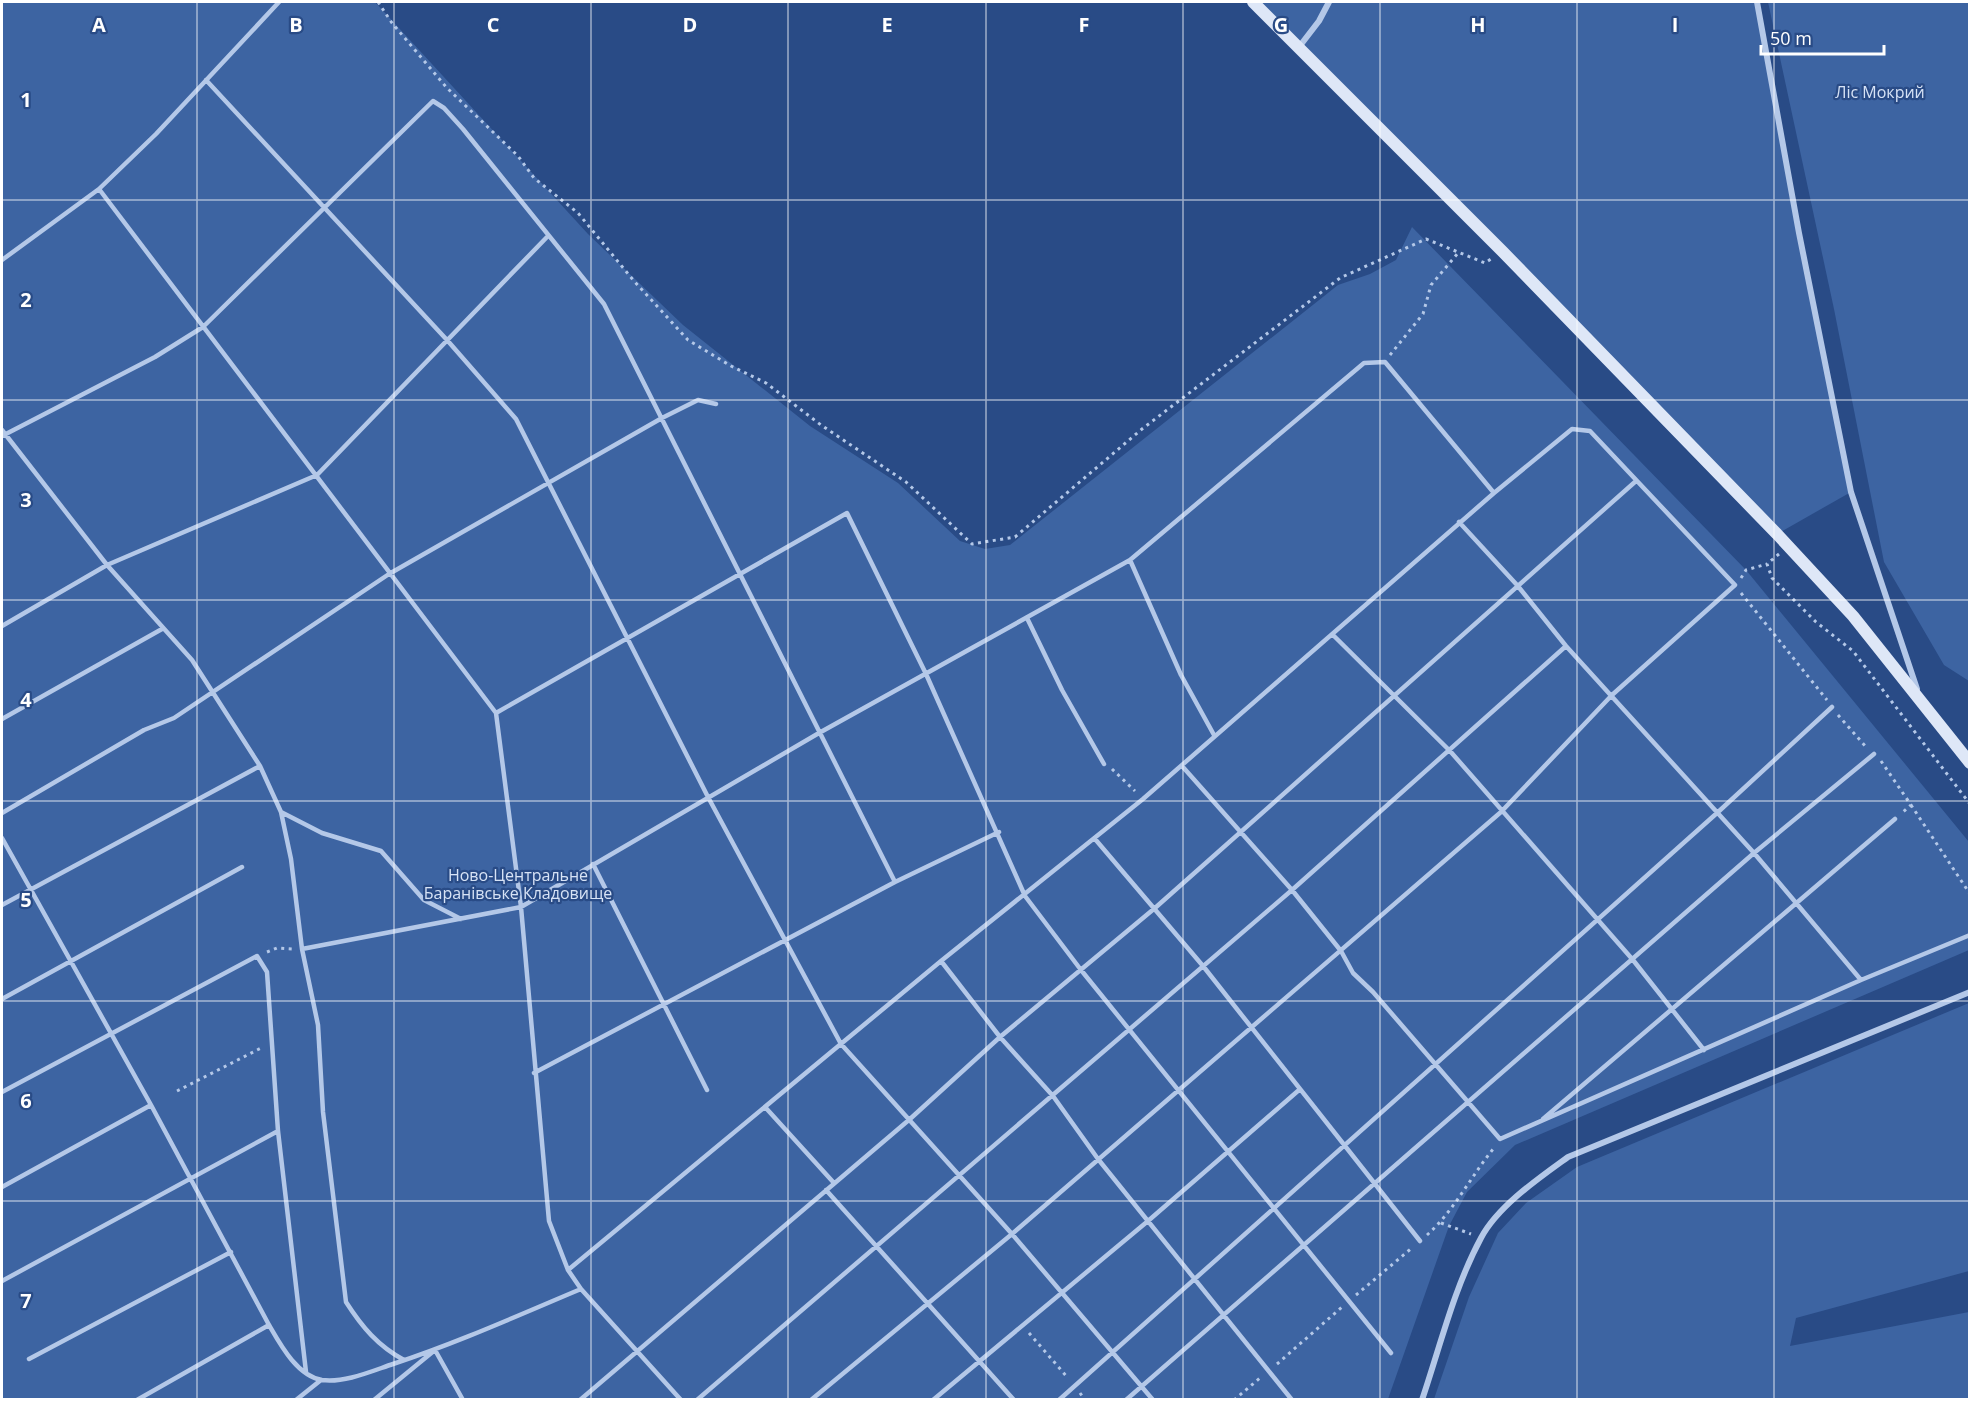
<svg xmlns="http://www.w3.org/2000/svg" width="1971" height="1401" font-family="'Open Sans',sans-serif">
<rect width="100%" height="100%" fill="#294b86"/>
<path fill="#3d64a2" d="M2,2H375L588,234L683,325L810,426L898,483L960,541L985,549L1010,545L1338,285L1370,274L1396,260L1412,227L1746,570L1969,842V950L1515,1145L1467,1192L1449,1226L1388,1399L2,1400Z
M1253,2H1757L1851,492L1777,534Z
M1768,2H1969V681L1944,665L1884,562L1834,309Z
M1969,1003V1271L1796,1318L1790,1346L1969,1312V1399H1434L1469,1297L1498,1233L1526,1203L1577,1167Z"/>
<g fill="none" stroke-linecap="round" stroke-linejoin="round">
<path stroke="#b4c8e8" stroke-width="3" stroke-dasharray="3 4.5" stroke-linecap="butt" d="M378,2L392,23L447,88L518,156L534,178L578,213L634,281L688,340L731,366L766,383L821,425L906,482L972,544L1015,537L1142,429L1340,278L1426,239L1485,263L1491,259
M1390,355L1423,314L1431,285L1458,253
M1779,554L1767,564L1772,578L1816,622L1853,651L1970,804
M1741,578L1746,570L1767,564
M1741,593L1827,700
M1838,715L1867,748
M1881,761L1911,805L1902,813
M1112,769L1135,791
M1911,805L1970,894
M267,952L277,948L292,949
M177,1091L263,1047
M1441,1223L1471,1234
M1427,1235C1454,1211 1471,1176 1494,1148
M1356,1295L1413,1247
M1029,1333L1068,1378
M1277,1364L1342,1307
M1080,1393L1085,1400
M1234,1400L1260,1378"/>
<path stroke="#b4c8e8" stroke-width="4.5" d="M206,80L447,340L516,419L708,797L841,1044L1012,1234L1153,1400
M99,189L496,713L521,907L549,1221L568,1270L581,1289L681,1400
M2,260L99,189L156,134L279,2
M2,430L107,565L192,660L260,766L281,812L291,859L302,949L318,1025L323,1112L346,1302C362,1327 378,1346 404,1360
M2,436L155,357L203,327L433,101L444,108L463,129L604,304L895,882
M1130,560L1181,675L1214,735
M1027,618L1062,690L1104,764
M2,626L107,565L317,475L547,237
M1333,635L1450,751L1633,960L1704,1050
M496,713L847,513L926,674L1025,896L1081,970L1391,1353
M2,719L162,629
M1182,766L1292,890L1341,951L1353,973L1373,992L1500,1139L1861,980L1754,853L1566,646L1517,585L1459,522
M281,812L322,833L381,851L424,900L461,919
M2,813L144,730L174,718L389,574L662,418L698,400L716,404
M2,838L151,1105L269,1325C280,1344 297,1376 322,1380C345,1383 372,1371 393,1364C457,1343 519,1315 581,1289
M1095,839L1203,966L1420,1241
M593,864L707,1090
M2,905L260,766
M302,949L521,907L819,733L1130,560L1364,363L1385,362L1494,493L1143,799L941,961L568,1270
M941,961L1000,1037L1053,1096L1098,1159L1292,1400
M1861,980L1970,935
M2,999L242,867
M534,1073L895,882L999,832
M2,1092L257,956L267,972L278,1131L306,1372
M765,1107L834,1183
M1543,1119L1895,819
M2,1187L151,1105
M826,1190L1014,1400
M2,1281L278,1131
M29,1359L231,1252
M137,1400L269,1325
M296,1400L321,1380
M374,1400L435,1350L463,1400
M580,1400L910,1119L1000,1037L1155,908L1636,481
M697,1400L1292,890L1566,646
M811,1400L1012,1234L1501,812L1612,695L1735,585L1590,431L1572,429L1494,493
M933,1400L1148,1221L1299,1090
M1059,1400L1717,813L1832,707
M1126,1400L1754,853L1874,754"/>
<path stroke="#b4c8e8" stroke-width="6" d="M1757,2L1799,233L1851,492L1917,689
M1299,47L1319,21L1329,2
M1422,1400C1440,1347 1454,1288 1481,1238C1498,1206 1539,1178 1568,1157L1970,992"/>
<path stroke="#dee7f7" stroke-width="12" d="M1253,2L1503,252L1777,534L1853,616L1970,763"/>
</g>
<path fill="none" stroke="#fff" stroke-width="1.5" stroke-opacity="0.55" d="M197,2V1400M394,2V1400M591,2V1400M788,2V1400M986,2V1400M1183,2V1400M1380,2V1400M1577,2V1400M1774,2V1400M2,200H1970M2,400H1970M2,600H1970M2,801H1970M2,1001H1970M2,1201H1970"/>
<g text-anchor="middle" stroke-width="4.5" stroke-linejoin="round" paint-order="stroke">
<g font-size="16" fill="#d7e3f6" stroke="#294b86">
<text x="1880" y="98">Ліс Мокрий</text>
<text x="518" y="881">Ново-Центральне<tspan x="518" dy="18">Баранівське Кладовище</tspan></text>
</g>
</g>
<g font-size="20" text-anchor="middle" font-weight="bold" fill="#fff" stroke="#294b86" stroke-width="4.5" stroke-linejoin="round" paint-order="stroke">
<text x="99" y="32">A</text>
<text x="296" y="32">B</text>
<text x="493" y="32">C</text>
<text x="690" y="32">D</text>
<text x="887" y="32">E</text>
<text x="1084" y="32">F</text>
<text x="1281" y="32">G</text>
<text x="1478" y="32">H</text>
<text x="1675" y="32">I</text>
<text x="26" y="107">1</text>
<text x="26" y="307">2</text>
<text x="26" y="507">3</text>
<text x="26" y="707">4</text>
<text x="26" y="907">5</text>
<text x="26" y="1108">6</text>
<text x="26" y="1308">7</text>
</g>
<rect width="1971" height="1401" fill="none" stroke="#ffffff" stroke-width="6"/>
<path d="M1761 45v9h123v-9" fill="none" stroke="#ffffff" stroke-width="3"/>
<text x="1770" y="45" font-size="18" fill="#ffffff" stroke="#294b86" stroke-width="4.5" paint-order="stroke">50 m</text>
</svg>
